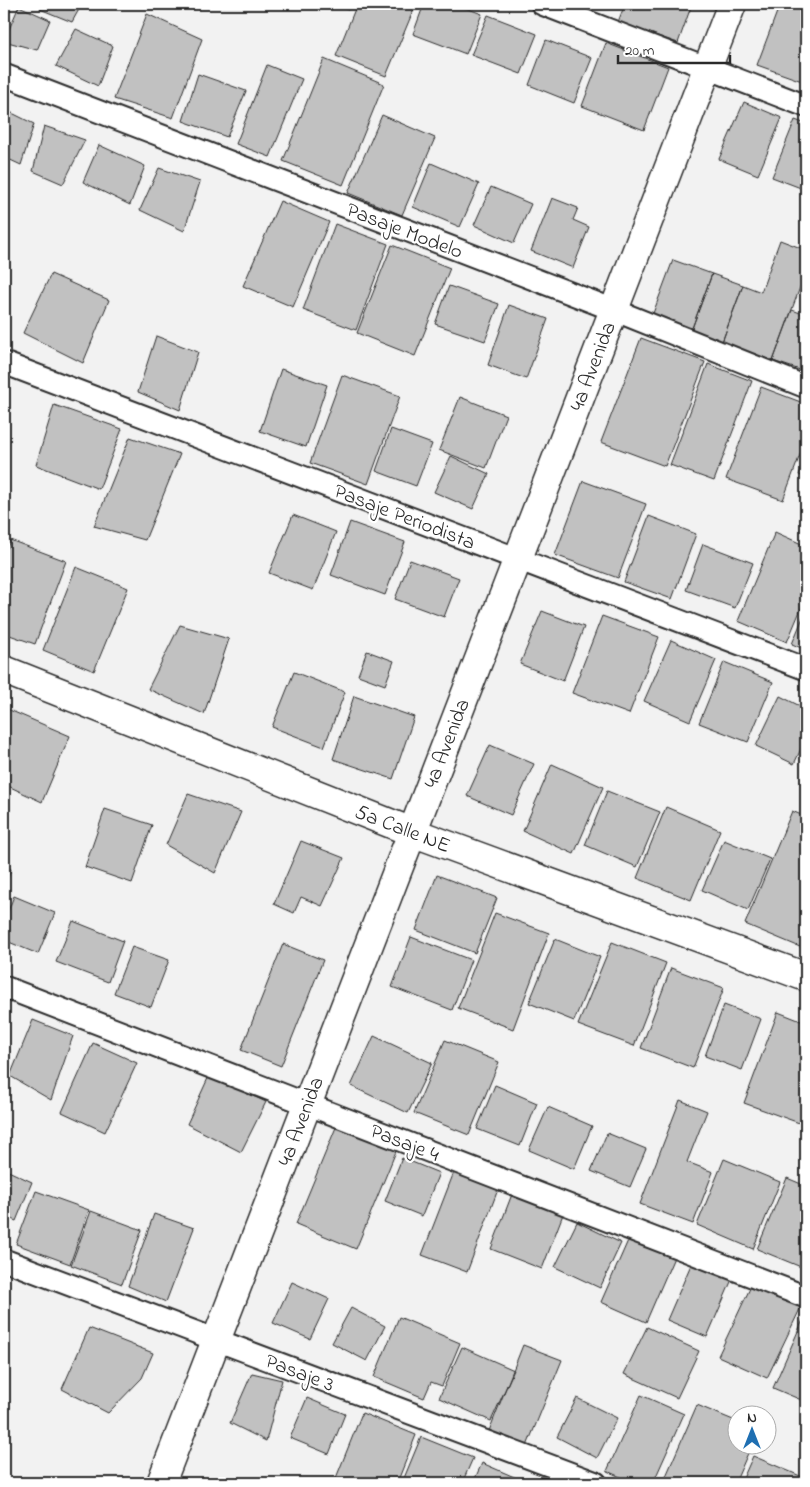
<svg xmlns="http://www.w3.org/2000/svg" width="810" height="1487" font-family="'Indie Flower',sans-serif">
<rect width="100%" height="100%" fill="#f2f2f2"/>
<filter id="ink" filterUnits="userSpaceOnUse"><feTurbulence type="fractalNoise" baseFrequency=".02" numOctaves="2"/><feDisplacementMap in="SourceGraphic" scale="10" xChannelSelector="R" yChannelSelector="G"/><feConvolveMatrix kernelMatrix="1 2 1 2 8 2 1 2 1" color-interpolation-filters="sRGB"/></filter>
<g filter="url(#ink)">
<path fill="#c1c1c1" stroke="#2b2b2b" d="M42,4H82L72,22L40,9Z
M332,4H351L348,10Z
M357,4H416L386,76L336,56Z
M424,4H455L482,14L466,54L413,34Z
M625,4H692L678,43L618,22Z
M780,4H806V69L802,81L757,65Z
M19,6L50,20L37,50L4,41Z
M147,14L202,39L173,118L114,99Z
M488,15L537,34L521,74L471,55Z
M76,29L113,46L98,86L56,66Z
M546,40L592,58L574,103L529,85Z
M606,43L668,67L644,130L582,106Z
M324,59L384,84L343,185L283,161Z
M267,65L302,79L270,157L236,144Z
M198,74L246,91L227,137L183,121Z
M744,102L782,118L758,175L719,159Z
M4,109L34,124L21,165L4,157Z
M382,115L435,138L402,215L348,193Z
M795,120L806,124V190L772,177Z
M44,126L85,140L63,184L33,171Z
M99,145L145,166L130,205L83,182Z
M431,163L479,184L460,227L413,207Z
M159,168L200,182L184,231L140,210Z
M491,187L531,204L514,243L474,225Z
M552,198L578,208L573,220L589,227L573,268L531,251Z
M280,201L329,222L293,307L243,286Z
M335,224L388,244L356,330L303,310Z
M780,240L806,250V271L773,361L722,342L743,285L761,292Z
M392,245L450,268L415,356L357,333Z
M673,260L712,274L691,331L652,316Z
M51,274L109,300L83,363L23,333Z
M712,274L743,285L722,342L691,331Z
M449,286L499,304L485,341L435,324Z
M509,305L548,319L526,379L488,365Z
M792,310L806,315V372L773,361Z
M156,336L198,352L180,410L138,392Z
M641,338L705,362L665,466L601,442Z
M708,364L752,381L714,481L670,465Z
M281,369L327,385L306,447L260,431Z
M342,375L400,396L368,484L310,463Z
M761,387L806,404V439L783,500L726,479Z
M460,397L506,415L486,468L439,450Z
M54,405L122,429L99,489L36,465Z
M391,429L432,444L416,486L376,471Z
M130,437L180,454L145,540L94,526Z
M806,455V478L799,475Z
M451,456L489,474L473,509L434,492Z
M583,481L646,504L618,578L555,555Z
M293,515L336,532L313,590L269,573Z
M649,516L696,534L672,599L624,582Z
M350,522L405,542L385,595L331,575Z
M775,532L806,546V597L787,642L738,621Z
M10,540L66,561L35,644L4,633V556Z
M703,544L753,563L735,608L686,590Z
M410,560L459,578L444,617L395,599Z
M76,567L128,588L94,671L43,650Z
M806,610V650L792,644Z
M542,611L584,627L563,681L520,664Z
M602,616L659,637L629,714L572,693Z
M180,625L229,639L204,714L148,689Z
M671,640L716,660L690,721L644,701Z
M367,651L394,661L385,685L358,675Z
M724,662L773,682L748,742L699,723Z
M294,672L345,692L324,747L272,727Z
M354,696L414,717L393,779L333,759Z
M780,696L806,709V738L794,764L756,746Z
M7,709L70,736L42,802L4,784V727Z
M490,745L534,764L511,815L467,796Z
M552,764L603,787L574,854L523,831Z
M607,791L660,812L637,867L585,845Z
M188,794L241,812L215,873L166,845Z
M666,807L720,830L691,900L637,878Z
M105,809L152,825L132,883L85,867Z
M792,811L806,817V931L800,947L745,924Z
M724,840L770,859L748,910L702,890Z
M301,841L344,858L322,906L301,897L294,913L274,904Z
M4,866L11,869L4,889Z
M437,875L497,898L475,953L416,930Z
M14,896L55,913L38,954L4,940V921Z
M495,913L549,933L513,1029L458,1008Z
M73,921L123,941L108,982L56,962Z
M411,937L471,960L452,1010L392,987Z
M555,939L600,957L574,1021L529,1003Z
M612,942L666,963L634,1046L578,1025Z
M283,944L323,960L281,1066L241,1050Z
M132,947L169,960L151,1007L114,993Z
M671,968L724,988L693,1068L641,1048Z
M724,1005L761,1019L742,1070L705,1056Z
M778,1012L806,1023V1112L802,1124L744,1103Z
M33,1020L73,1036L51,1100L10,1076Z
M374,1036L432,1063L408,1113L351,1086Z
M445,1040L499,1062L469,1135L414,1113Z
M93,1043L137,1063L105,1132L62,1112Z
M209,1076L266,1102L241,1152L187,1124Z
M495,1085L537,1103L520,1146L477,1129Z
M680,1100L707,1111L687,1162L713,1172L693,1224L640,1204Z
M548,1107L592,1126L574,1169L529,1150Z
M339,1120L399,1144L356,1249L296,1224Z
M607,1133L646,1149L630,1187L591,1171Z
M402,1158L439,1173L422,1216L385,1201Z
M724,1159L780,1182L753,1249L697,1225Z
M456,1167L500,1184L467,1272L422,1255Z
M4,1169L32,1182L16,1221L4,1216Z
M787,1178L806,1186V1255L801,1267L757,1249Z
M514,1189L565,1209L542,1269L491,1249Z
M36,1191L89,1210L70,1264L16,1244Z
M91,1211L142,1230L122,1284L71,1265Z
M154,1214L194,1228L166,1302L128,1286Z
M577,1222L621,1243L600,1288L555,1267Z
M630,1236L675,1255L646,1322L601,1302Z
M693,1260L733,1277L707,1337L667,1320Z
M292,1282L329,1299L310,1339L273,1323Z
M752,1284L801,1307L767,1378L718,1356Z
M351,1308L385,1326L367,1361L332,1343Z
M806,1313V1402L773,1388Z
M399,1317L460,1343L442,1386L431,1382L424,1398L374,1377Z
M647,1327L699,1351L677,1398L624,1374Z
M89,1328L153,1353L142,1378L108,1413L62,1389Z
M523,1345L562,1360L527,1446L489,1431Z
M462,1347L514,1370L491,1421L439,1398Z
M252,1373L282,1380L266,1441L230,1423Z
M641,1395L684,1414L653,1483H634L607,1471Z
M307,1398L345,1414L329,1454L290,1438Z
M577,1398L617,1418L597,1458L557,1437Z
M697,1405L738,1422V1444H752L735,1483H663Z
M362,1413L416,1435L397,1483H334Z
M421,1437L473,1458L462,1483H402Z
M753,1456L805,1478L802,1483H741Z
M482,1463L528,1483H473Z"/>
<g fill="none" stroke-linecap="round" stroke-linejoin="round">
<g stroke="#2b2b2b" stroke-width="25">
<path id="lane" d="M542,4L806,106
M4,75L614,310L806,387
M4,363L806,669
M4,987L806,1297
M4,1260L596,1483"/>
</g>
<g stroke="#2b2b2b" stroke-width="31">
<path id="street" d="M4,670L412,832L806,977
M161,1483L732,4"/>
</g>
<use href="#lane" stroke="#fff" stroke-width="21"/>
<use href="#street" stroke="#fff" stroke-width="28"/>
</g>
</g>
<g text-anchor="middle" stroke-width="4.5" stroke-linejoin="round" paint-order="stroke">
<g font-size="21" fill="#2b2b2b" stroke="#fff">
<text transform="translate(405 230) rotate(21)" y="7">Pasaje Modelo</text>
<text transform="translate(592 366) rotate(-69)" y="7">4a Avenida</text>
<text transform="translate(405 516) rotate(21)" y="7">Pasaje Periodista</text>
<text transform="translate(446 743) rotate(-69)" y="7">4a Avenida</text>
<text transform="translate(403 828) rotate(21)" y="7">5a Calle NE</text>
<text transform="translate(300 1121) rotate(-69)" y="7">4a Avenida</text>
<text transform="translate(405 1142) rotate(21)" y="7">Pasaje 4</text>
<text transform="translate(300 1372) rotate(21)" y="7">Pasaje 3</text>
</g>
</g>
<rect width="810" height="1487" fill="none" stroke="#fff" stroke-width="20"/>
<rect x="10" y="10" width="790" height="1467" fill="none" stroke="#2b2b2b" stroke-width="2" filter="url(#ink)"/>
<g transform="translate(752 1430)"><circle r="24" fill="#ffffff" stroke="#aaaaaa"/>
<path d="M0-4L9 19L0 12L-9 19Z" fill="#1f6fb2"/>
<text y="-8" font-size="14" font-weight="bold" text-anchor="middle" fill="#2b2b2b">N</text>
</g>
<path d="M618 55v8h112v-8" fill="none" stroke="#2b2b2b" stroke-width="2.5"/>
<text x="625" y="55" font-size="15" fill="#2b2b2b" stroke="#ffffff" stroke-width="4" paint-order="stroke">20 m</text>
</svg>
